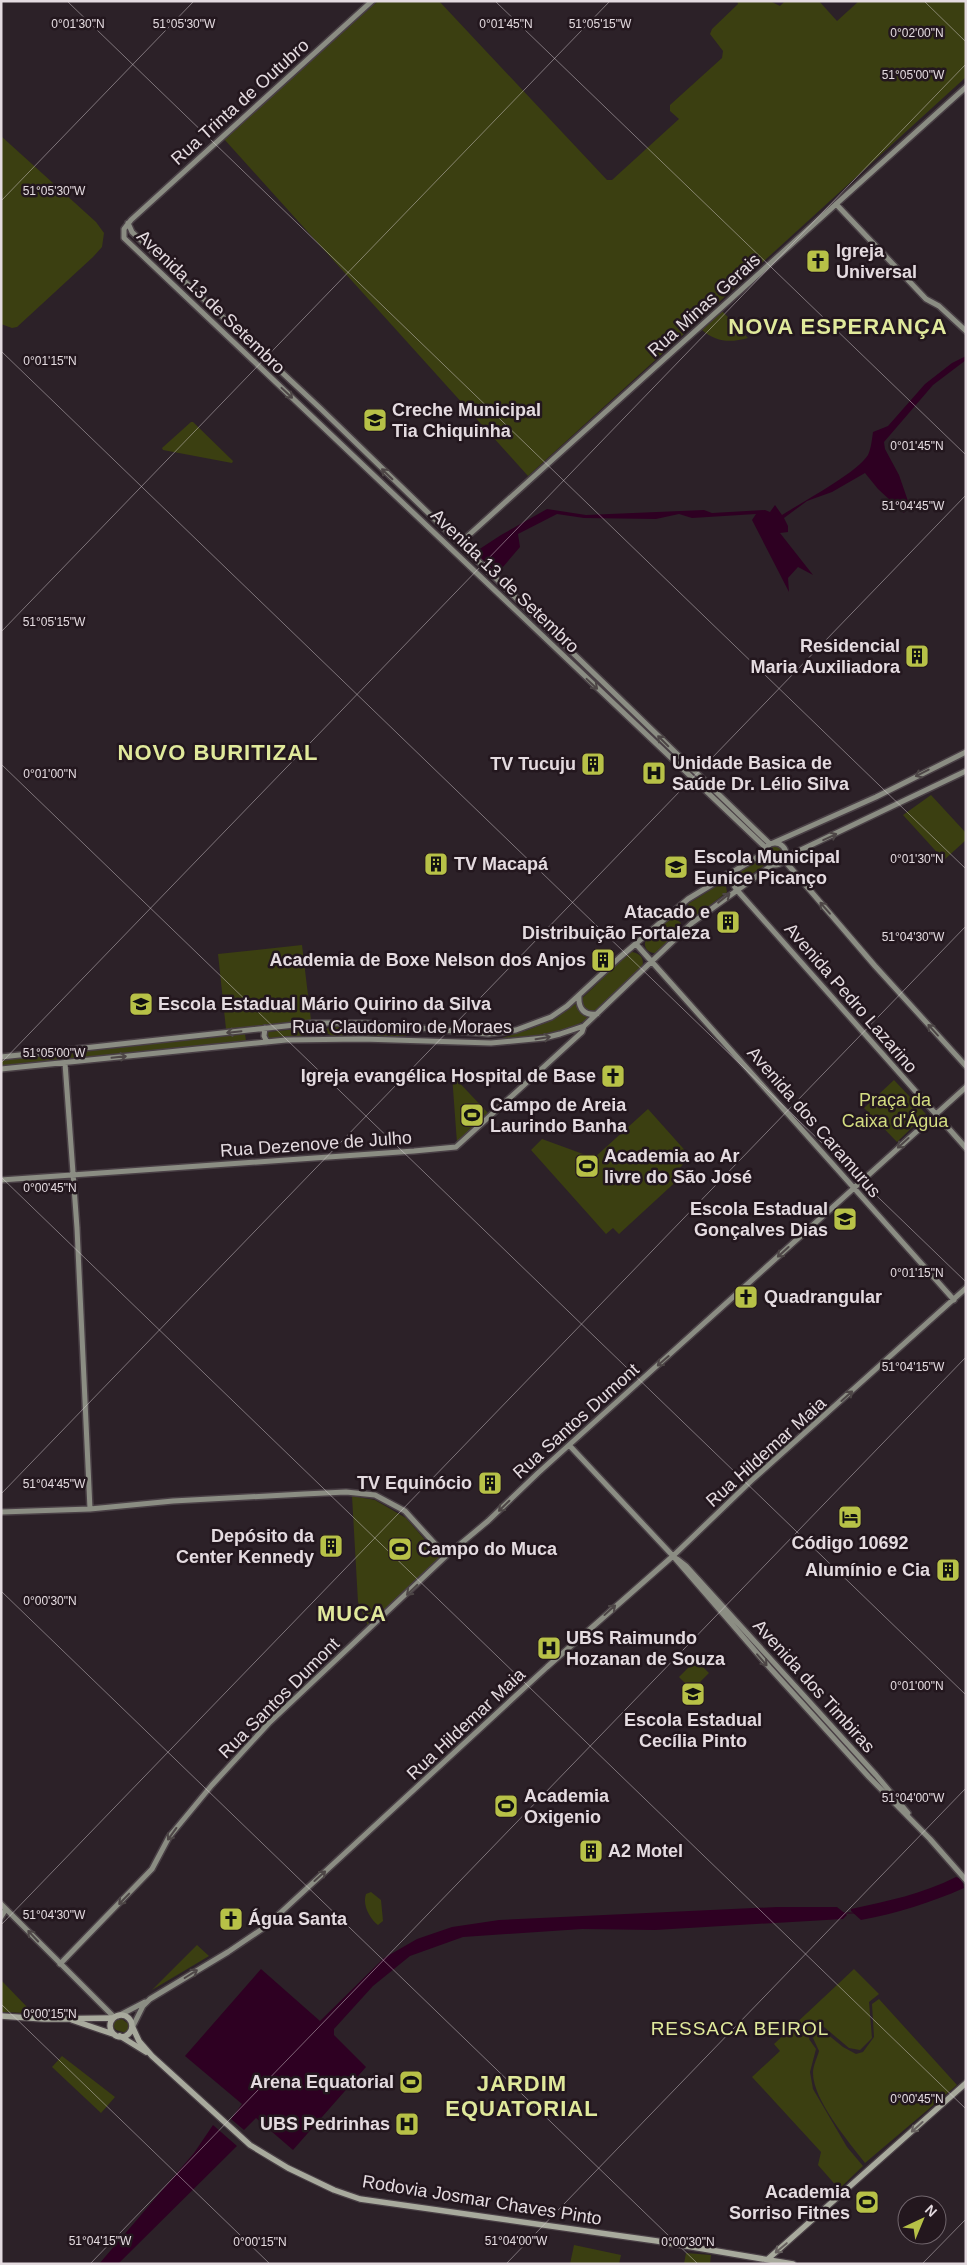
<svg xmlns="http://www.w3.org/2000/svg" width="967" height="2265" font-family="Helvetica,sans-serif">
<rect width="100%" height="100%" fill="#2c2128"/>
<path fill="#3b3f11" d="M378,1H439L607,180H612L679,119L670,111V105L722,58L723,51L710,34L712,29L738,4L737,1H770L780,6L785,1H819L837,21L859,1H966V77L528,476L224,139Z
M1,136L96,222L104,233L102,247L93,257L17,327L12,328L1,324Z
M722,311L748,338C730,343 716,342 702,330Z
M191,422H193L233,461L232,463L163,450L162,448Z
M931,795L966,833V840L944,860L903,815Z
M767 854a8 8 0 1 1 16 0a8 8 0 1 1-16 0Z
M759,859L764,866L739,882L735,880L734,875Z
M720,884L726,886L727,892L695,917L690,910L688,904Z
M675,918L681,923V931C674,937 666,948 658,952C652,955 644,950 645,943C646,937 669,919 675,918Z
M302,945L311,1020L226,1029L218,954Z
M632,952C640,953 645,959 642,967C625,984 608,1004 589,1018C565,1034 530,1037 502,1038C521,1032 540,1027 556,1017C583,1002 604,976 625,955Z
M344,1024L406,1029V1036H332L327,1033L326,1030L329,1026Z
M316,1027L319,1030L318,1034L269,1039L267,1036L268,1032Z
M245,1034L246,1041L1,1066V1060Z
M452,1075L488,1113L457,1143Z
M894,1080L926,1114L897,1142L864,1108Z
M648,1109L690,1156L680,1168L682,1176L619,1234L613,1228L606,1234L531,1150L542,1139L594,1158Z
M352,1496L375,1500L406,1518L440,1557L368,1626L358,1602Z
M696,1660L709,1673L692,1690L679,1677Z
M371,1892L381,1900L383,1921L378,1925C370,1919 362,1905 366,1894Z
M197,1945L209,1956L152,1990Z
M854,1969L879,1994L869,2002L872,2038L860,2050L849,2048L824,2027L819,2026L811,2032L809,2039L816,2049L810,2072L813,2089L847,2147L863,2166L839,2189L818,2165L821,2152L752,2077L780,2051L774,2044Z
M1,1980L28,2008L27,2013L1,2012Z
M879,1999L957,2085L865,2163C849,2142 813,2100 813,2073C813,2066 817,2058 819,2051L813,2038L821,2029L843,2047L856,2054L863,2052L874,2037L872,2004Z
M122,2019L130,2025V2030L126,2033L116,2030L112,2025L115,2020Z
M62,2056L115,2097L101,2113L52,2067Z
M402,2072L422,2076L419,2091L400,2088Z
M574,2245L621,2255L619,2264H570Z
M686,2253L711,2255L710,2264H684Z"/>
<path fill="#2e0022" d="M966,356V360L933,385L884,442L885,449L899,475L909,504L904,513L878,489L865,473L832,492L807,501L784,518L788,526V532L780,533L813,575L798,567L788,578L789,592L752,520L756,514L692,518L679,514L656,519L584,518L557,514L518,534L520,547L497,574L475,552L501,535L547,509L586,515L704,510L712,513L765,510L770,512L775,505L782,515C802,502 857,473 868,455C871,449 872,439 873,432L888,426L925,384L952,363Z
M956,1877L962,1879L964,1888C930,1903 898,1913 861,1920L851,1911V1909C888,1901 922,1894 956,1877Z
M777,1907H837L847,1915L843,1919L655,1930L582,1929L463,1937L410,1956L373,1986L334,2029V2035L366,2067L293,2150L256,2118L244,2130L231,2119L242,2104L185,2056L261,1969L320,2021L384,1958L417,1939L452,1927L499,1920Z
M213,2125L237,2146L118,2264H99L194,2153Z"/>
<g fill="none" stroke-linecap="round" stroke-linejoin="round">
<path stroke="#2e0022" stroke-width="1" d="M843,1913H854"/>
<g stroke="#493f45" stroke-width="8">
<path id="secondary" d="M372,1L131,220L124,229V238L766,848
M836,204L926,299L939,306L966,331
M128,223L132,232L320,408L770,844
M460,543L966,87
M773,843L876,797L966,752
M764 854a11 11 0 1 1 22 0a11 11 0 1 1-22 0Z
M786,857L966,771
M784,860L875,966L966,1066
M727,874L736,889L966,1148
M636,944L954,1300
M579,996C578,1009 585,1016 597,1014
M265,1028L264,1036L267,1042
M1,1057L313,1023H365L488,1034L516,1030L551,1017L567,1006L619,958L688,899L764,853
M65,1063L77,1228L90,1509
M1,1069L286,1040L362,1039L491,1043L544,1038L560,1034L584,1026L692,923L772,865
M1,1180L414,1151L456,1147L582,1032L584,1026
M569,1445L673,1556L770,1668L869,1777L931,1840
M1,1512L90,1509L173,1501L304,1494L346,1492L375,1495L405,1511L446,1556
M677,1559L686,1566L876,1775L908,1813
M930,1839L966,1880
M1,1904L114,2017
M1,1917L6,1909
M60,1964L152,1869L169,1837L212,1785L269,1723L446,1556L488,1521L538,1473L966,1087
M118,2016L145,2002
M133,2026L143,2006L150,1999L228,1952L265,1927L547,1667L673,1556L751,1481L966,1288"/>
</g>
<g stroke="#493f45" stroke-width="8">
<path id="primary" d="M110 2026a11 11 0 1 1 22 0a11 11 0 1 1-22 0Z
M1,2016L44,2019L112,2018
M72,2020L113,2034
M133,2028L139,2041L152,2056L250,2145L288,2168L334,2190L360,2199L657,2241L793,2264
M120,2036L146,2052
M768,2259L966,2083"/>
</g>
<use href="#secondary" stroke="#8b8d83" stroke-width="5"/>
<use href="#primary" stroke="#a8aa9d" stroke-width="5.5"/>
</g>
<defs><path id="oneway-shaft" d="M-6 0H5M1.5-3L5.5 0L1.5 3" fill="none" stroke-width="1.6" stroke-linecap="round" stroke-linejoin="round" transform="scale(1.25)"/></defs>
<g stroke="#4d4646">
<use href="#oneway-shaft" transform="translate(287 393) rotate(43)"/>
<use href="#oneway-shaft" transform="translate(387 474) rotate(-136)"/>
<use href="#oneway-shaft" transform="translate(592 684) rotate(43)"/>
<use href="#oneway-shaft" transform="translate(663 741) rotate(-135)"/>
<use href="#oneway-shaft" transform="translate(922 773) rotate(153)"/>
<use href="#oneway-shaft" transform="translate(830 837) rotate(-25)"/>
<use href="#oneway-shaft" transform="translate(724 898) rotate(-38)"/>
<use href="#oneway-shaft" transform="translate(825 908) rotate(-131)"/>
<use href="#oneway-shaft" transform="translate(933 1030) rotate(-132)"/>
<use href="#oneway-shaft" transform="translate(234 1032) rotate(174)"/>
<use href="#oneway-shaft" transform="translate(543 1038) rotate(-9)"/>
<use href="#oneway-shaft" transform="translate(119 1057) rotate(-6)"/>
<use href="#oneway-shaft" transform="translate(903 1143) rotate(138)"/>
<use href="#oneway-shaft" transform="translate(783 1252) rotate(138)"/>
<use href="#oneway-shaft" transform="translate(663 1361) rotate(139)"/>
<use href="#oneway-shaft" transform="translate(847 1396) rotate(-42)"/>
<use href="#oneway-shaft" transform="translate(504 1506) rotate(136)"/>
<use href="#oneway-shaft" transform="translate(412 1590) rotate(136)"/>
<use href="#oneway-shaft" transform="translate(610 1610) rotate(-42)"/>
<use href="#oneway-shaft" transform="translate(762 1660) rotate(49)"/>
<use href="#oneway-shaft" transform="translate(172 1834) rotate(126)"/>
<use href="#oneway-shaft" transform="translate(320 1876) rotate(-42)"/>
<use href="#oneway-shaft" transform="translate(124 1899) rotate(134)"/>
<use href="#oneway-shaft" transform="translate(33 1936) rotate(-133)"/>
<use href="#oneway-shaft" transform="translate(191 1974) rotate(-32)"/>
</g>
<g stroke="#66605e">
<use href="#oneway-shaft" transform="translate(917 2127) rotate(138)"/>
<use href="#oneway-shaft" transform="translate(781 2248) rotate(140)"/>
</g>
<path fill="none" stroke="#e4dbe0" stroke-width="1" stroke-opacity="0.45" d="M67,1L966,869M495,1L966,455M924,1L966,42M1,201L194,1M1,351L966,1282M1,632L610,1M1,764L966,1695M1,1063L966,64M1,1177L966,2109M1,1494L966,495M1,1591L698,2264M1,1925L966,926M1,2004L270,2264M90,2264L966,1357M506,2264L966,1788M922,2264L966,2219"/>
<defs>
<g id="church-square" transform="scale(1.25)"><rect x="-9" y="-9" width="18" height="18" rx="4" fill="#b7c147" stroke="#23171e"/><path d="M-1.2-6h2.4v3.5h3.3v2.4h-3.3V6h-2.4V-.1h-3.3v-2.4h3.3Z" fill="#111"/></g>
<g id="school-square" transform="scale(1.25)"><rect x="-9" y="-9" width="18" height="18" rx="4" fill="#b7c147" stroke="#23171e"/><path d="M0-5L7-2L0 1L-7-2ZM-4 1L0 2.5L4 1V4Q0 6-4 4Z" fill="#111"/></g>
<g id="building-square" transform="scale(1.25)"><rect x="-9" y="-9" width="18" height="18" rx="4" fill="#b7c147" stroke="#23171e"/><path d="M-4-6H4V6H1V3H-1V6H-4ZM-2.5-4.3h1.7v1.8h-1.7ZM.8-4.3h1.7v1.8H.8ZM-2.5-1h1.7V.8h-1.7ZM.8-1h1.7V.8H.8Z" fill="#111"/></g>
<g id="hospital-square" transform="scale(1.25)"><rect x="-9" y="-9" width="18" height="18" rx="4" fill="#b7c147" stroke="#23171e"/><path d="M-5-5h3v3.5h4V-5h3V5h-3V1.5h-4V5h-3Z" fill="#111"/></g>
<g id="stadium-square" transform="scale(1.25)"><rect x="-9" y="-9" width="18" height="18" rx="4" fill="#b7c147" stroke="#23171e"/><path d="M0-5a6.5 5 0 1 0 0 10a6.5 5 0 1 0 0-10ZM-3.5-1.8h7v3.6h-7Z" fill="#111"/></g>
<g id="hotel-square" transform="scale(1.25)"><rect x="-9" y="-9" width="18" height="18" rx="4" fill="#b7c147" stroke="#23171e"/><path d="M-6-4.5h1.5V1H6V5H4.5V3h-9V5H-6ZM-4 0a1.8 1.8 0 1 1 3.6 0ZM.5 0V-2.5h3Q6-2.5 6 0Z" fill="#111"/></g>
</defs>
<g fill-rule="evenodd">
<use href="#church-square" x="818" y="261"/>
<use href="#school-square" x="375" y="420"/>
<use href="#building-square" x="917" y="656"/>
<use href="#building-square" x="593" y="764"/>
<use href="#hospital-square" x="654" y="773"/>
<use href="#building-square" x="436" y="864"/>
<use href="#school-square" x="676" y="867"/>
<use href="#building-square" x="728" y="922"/>
<use href="#building-square" x="603" y="960"/>
<use href="#school-square" x="141" y="1004"/>
<use href="#church-square" x="613" y="1076"/>
<use href="#stadium-square" x="472" y="1115"/>
<use href="#stadium-square" x="587" y="1166"/>
<use href="#school-square" x="845" y="1219"/>
<use href="#church-square" x="746" y="1297"/>
<use href="#building-square" x="490" y="1483"/>
<use href="#hotel-square" x="850" y="1517"/>
<use href="#building-square" x="331" y="1546"/>
<use href="#stadium-square" x="400" y="1549"/>
<use href="#building-square" x="948" y="1570"/>
<use href="#hospital-square" x="549" y="1648"/>
<use href="#school-square" x="693" y="1694"/>
<use href="#stadium-square" x="506" y="1806"/>
<use href="#building-square" x="591" y="1851"/>
<use href="#church-square" x="231" y="1919"/>
<use href="#stadium-square" x="411" y="2082"/>
<use href="#hospital-square" x="407" y="2124"/>
<use href="#stadium-square" x="867" y="2202"/>
</g>
<g text-anchor="middle" stroke-width="5" stroke-linejoin="round" paint-order="stroke">
<g font-size="18" fill="#e4dbe0" stroke="#23171e">
<text transform="translate(240 102) rotate(-42)" y="6">Rua Trinta de Outubro</text>
<text transform="translate(211 302) rotate(44)" y="6">Avenida 13 de Setembro</text>
<text transform="translate(704 305) rotate(-42)" y="6">Rua Minas Gerais</text>
<text transform="translate(505 581) rotate(44)" y="6">Avenida 13 de Setembro</text>
<text transform="translate(851 998) rotate(49)" y="6">Avenida Pedro Lazarino</text>
<text x="402" y="1033">Rua Claudomiro de Moraes</text>
<text transform="translate(814 1122) rotate(49)" y="6">Avenida dos Caramurus</text>
<text transform="translate(316 1144) rotate(-4)" y="6">Rua Dezenove de Julho</text>
<text transform="translate(576 1421) rotate(-42)" y="6">Rua Santos Dumont</text>
<text transform="translate(766 1452) rotate(-42)" y="6">Rua Hildemar Maia</text>
<text transform="translate(814 1686) rotate(48)" y="6">Avenida dos Timbiras</text>
<text transform="translate(279 1698) rotate(-45)" y="6">Rua Santos Dumont</text>
<text transform="translate(466 1724) rotate(-43)" y="6">Rua Hildemar Maia</text>
<text transform="translate(482 2200) rotate(9)" y="6">Rodovia Josmar Chaves Pinto</text>
</g>
<g font-size="18" font-weight="bold" fill="#e4dbe0" stroke="#23171e" text-anchor="start">
<text x="836" y="257">Igreja<tspan x="836" dy="21">Universal</tspan></text>
<text x="392" y="416">Creche Municipal<tspan x="392" dy="21">Tia Chiquinha</tspan></text>
<text x="900" y="652" text-anchor="end">Residencial<tspan x="900" dy="21">Maria Auxiliadora</tspan></text>
<text x="672" y="769">Unidade Basica de<tspan x="672" dy="21">Saúde Dr. Lélio Silva</tspan></text>
<text x="576" y="770" text-anchor="end">TV Tucuju</text>
<text x="694" y="863">Escola Municipal<tspan x="694" dy="21">Eunice Picanço</tspan></text>
<text x="454" y="870">TV Macapá</text>
<text x="710" y="918" text-anchor="end">Atacado e<tspan x="710" dy="21">Distribuição Fortaleza</tspan></text>
<text x="586" y="966" text-anchor="end">Academia de Boxe Nelson dos Anjos</text>
<text x="158" y="1010">Escola Estadual Mário Quirino da Silva</text>
<text x="596" y="1082" text-anchor="end">Igreja evangélica Hospital de Base</text>
<text x="490" y="1111">Campo de Areia<tspan x="490" dy="21">Laurindo Banha</tspan></text>
<text x="604" y="1162">Academia ao Ar<tspan x="604" dy="21">livre do São José</tspan></text>
<text x="828" y="1215" text-anchor="end">Escola Estadual<tspan x="828" dy="21">Gonçalves Dias</tspan></text>
<text x="764" y="1303">Quadrangular</text>
<text x="472" y="1489" text-anchor="end">TV Equinócio</text>
<text x="314" y="1542" text-anchor="end">Depósito da<tspan x="314" dy="21">Center Kennedy</tspan></text>
<text x="850" y="1549" text-anchor="middle">Código 10692</text>
<text x="418" y="1555">Campo do Muca</text>
<text x="930" y="1576" text-anchor="end">Alumínio e Cia</text>
<text x="566" y="1644">UBS Raimundo<tspan x="566" dy="21">Hozanan de Souza</tspan></text>
<text x="693" y="1726" text-anchor="middle">Escola Estadual<tspan x="693" dy="21">Cecília Pinto</tspan></text>
<text x="524" y="1802">Academia<tspan x="524" dy="21">Oxigenio</tspan></text>
<text x="608" y="1857">A2 Motel</text>
<text x="248" y="1925">Água Santa</text>
<text x="394" y="2088" text-anchor="end">Arena Equatorial</text>
<text x="390" y="2130" text-anchor="end">UBS Pedrinhas</text>
<text x="850" y="2198" text-anchor="end">Academia<tspan x="850" dy="21">Sorriso Fitnes</tspan></text>
</g>
<g font-size="18" fill="#d4dd81" stroke="#23171e">
<text x="895" y="1106">Praça da<tspan x="895" dy="21">Caixa d'Água</tspan></text>
</g>
<g font-size="19" letter-spacing="1" fill="#e0e99b" stroke="#23171e">
<text x="740" y="2035">RESSACA BEIROL</text>
</g>
<g font-size="22" font-weight="bold" letter-spacing="1" fill="#e0e99b" stroke="#23171e">
<text x="838" y="334">NOVA ESPERANÇA</text>
<text x="218" y="760">NOVO BURITIZAL</text>
<text x="352" y="1621">MUCA</text>
<text x="522" y="2091">JARDIM<tspan x="522" dy="25">EQUATORIAL</tspan></text>
</g>
</g>
<g font-size="12" text-anchor="middle" fill="#e4dbe0" stroke="#23171e" stroke-width="5" stroke-linejoin="round" paint-order="stroke">
<text x="78" y="28">0°01'30"N</text>
<text x="506" y="28">0°01'45"N</text>
<text x="184" y="28">51°05'30"W</text>
<text x="600" y="28">51°05'15"W</text>
<text x="917" y="37">0°02'00"N</text>
<text x="913" y="79">51°05'00"W</text>
<text x="54" y="195">51°05'30"W</text>
<text x="50" y="365">0°01'15"N</text>
<text x="917" y="450">0°01'45"N</text>
<text x="913" y="510">51°04'45"W</text>
<text x="54" y="626">51°05'15"W</text>
<text x="50" y="778">0°01'00"N</text>
<text x="917" y="863">0°01'30"N</text>
<text x="913" y="941">51°04'30"W</text>
<text x="54" y="1057">51°05'00"W</text>
<text x="50" y="1192">0°00'45"N</text>
<text x="917" y="1277">0°01'15"N</text>
<text x="913" y="1371">51°04'15"W</text>
<text x="54" y="1488">51°04'45"W</text>
<text x="50" y="1605">0°00'30"N</text>
<text x="917" y="1690">0°01'00"N</text>
<text x="913" y="1802">51°04'00"W</text>
<text x="54" y="1919">51°04'30"W</text>
<text x="50" y="2018">0°00'15"N</text>
<text x="917" y="2103">0°00'45"N</text>
<text x="100" y="2245">51°04'15"W</text>
<text x="516" y="2245">51°04'00"W</text>
<text x="260" y="2246">0°00'15"N</text>
<text x="688" y="2246">0°00'30"N</text>
</g>
<rect width="967" height="2265" fill="none" stroke="#e4dbe0" stroke-width="5"/>
<g transform="translate(922 2220) rotate(44)"><circle r="24" fill="#23171e" stroke="#70656c"/>
<path d="M0-4L9 19L0 12L-9 19Z" fill="#b7c147"/>
<text y="-8" font-size="14" font-weight="bold" text-anchor="middle" fill="#e4dbe0">N</text>
</g>
</svg>
